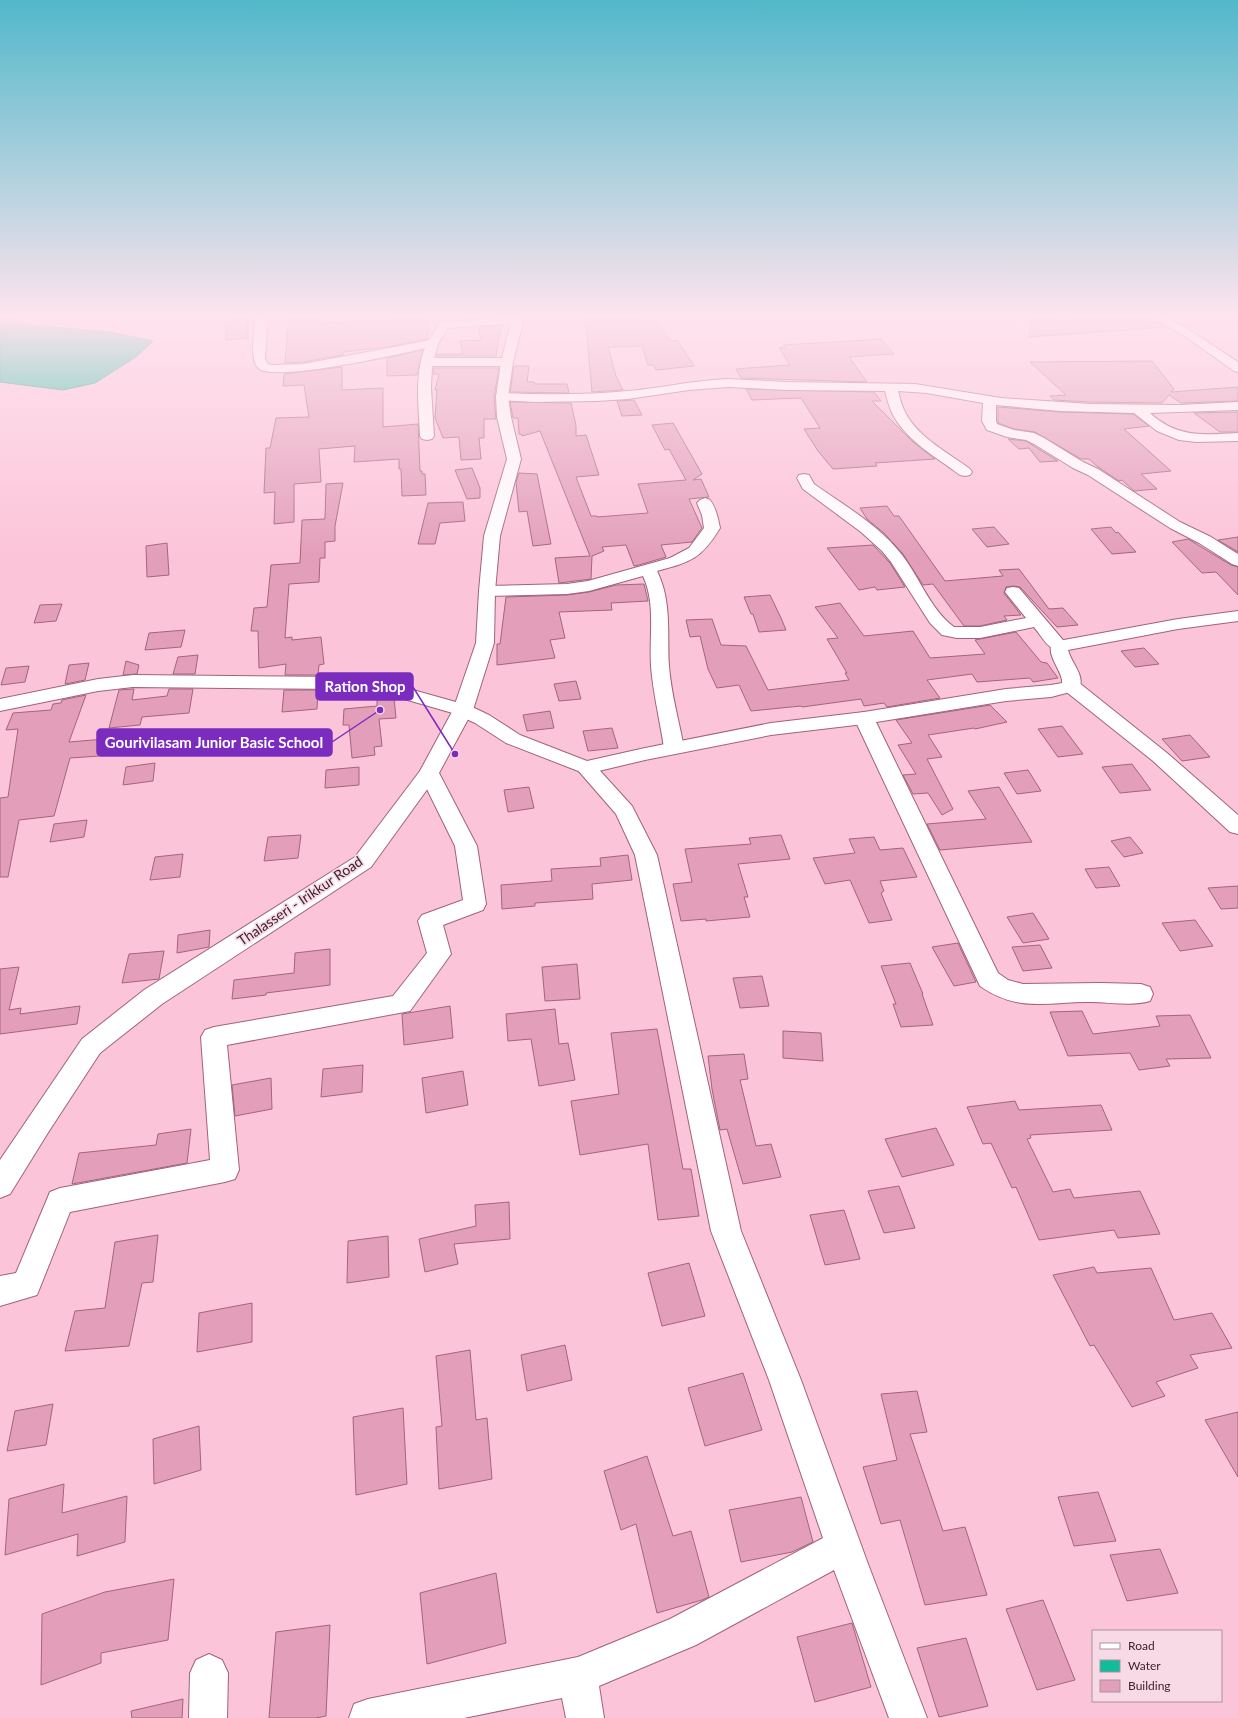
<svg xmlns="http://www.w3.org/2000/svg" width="1238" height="1718" font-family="Lato,sans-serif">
<rect width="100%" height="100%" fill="#fcc4d9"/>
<path fill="#0fbd9c" stroke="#1d8f7b" d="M0,314H47L17,316L12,320L30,325L110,332L153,341L136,357L95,383L63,390L0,382Z"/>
<path fill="#e39fba" stroke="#a2647e" d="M247,314L248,338L226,340V316Z
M289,314H321L319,323L391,321V315L429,314L427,339L387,347L343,352V355L303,362L285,363Z
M585,314H622L623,319L655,317L670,341L677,340L694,366L656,370L653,365H648L642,346L608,347L616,376L623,390L592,392Z
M1066,314H1146L1167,327L1029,337L1033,317L1076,322Z
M501,326L496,356H436L437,354H463L460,341L481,340L478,327Z
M881,339L894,354L849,357L867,382L741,378L736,369L790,365L779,348L786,347L784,345Z
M423,350L417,375L387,376V358Z
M1152,361L1174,389L1171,392L1238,387V401L1181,403L1169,395L1162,403L1090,402L1054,400L1050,396L1066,395L1030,362Z
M514,366H529L527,382H534L535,384H567L569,393L510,392Z
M342,367V390L383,388V427L418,424L420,471H422V474H425L426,495L402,496L401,469H399V459L354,462L355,446L319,449L321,482L294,484V522L274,524L275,492L264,493L266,448H270L276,418L309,417L304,385L283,386L284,374Z
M433,368H499L494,397L496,419H484V438H479L481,459L461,460L459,437L443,438L435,418L437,390H435L439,374H433Z
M746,389L874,392L881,401H872L913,442L935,459L875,463L877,466L833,469L818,451L804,429L820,428L801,398L752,400Z
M634,400L642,415L622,416L617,401Z
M510,402L571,403L576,426V436L586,435L599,475L576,477L591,516H597V517L648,513L638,484L686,480L669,449L665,450L652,425L673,423L702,474L693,480L701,479L709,497L689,499L702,528L692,542L661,545L666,557L639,565L634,566L626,545L602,547L604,551L592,556L591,579L559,583L555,558L590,556L540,431L522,436L521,434H519L518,418H513Z
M998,407L1060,412L1133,414L1149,426L1124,429L1171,471L1141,474L1157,489L1134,491L1122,480L1119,481L1098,467L1089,459H1081L1035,432L1014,429L998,423Z
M1238,412V432H1220L1194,413Z
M1008,439L1026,441L1058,461L1040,462L1029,448L1019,449Z
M472,468L480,488V498L467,499L455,470Z
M519,473L537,474L551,544L533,546L527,511L519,512L516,482Z
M343,483L335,526V541L325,542V558H320L319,582L289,584L285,638L292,637V640L321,637L324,664L319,665L318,675H285L286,664L259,668L258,631H251L254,608L267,607L271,565L300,563L302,520L325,519L326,484Z
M463,502L465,521L440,523L435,544H418L428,503Z
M887,506L894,516H899L945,581L1003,576L999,570L1019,569L1049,609L1063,608L1078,625L1057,627L1020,587L1013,586L1006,587L1004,593L1021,615L1004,616L1007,620L980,626H964L933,584L923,585L903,554L884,533L867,519L860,508Z
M994,527L1009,544L987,547L972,529Z
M1111,527L1116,533L1118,532L1136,552L1112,554L1091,529Z
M1238,537V552L1218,540Z
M1188,539L1231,565L1238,567V595L1216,572L1202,573L1172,542Z
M167,543L169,575L147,577L146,546Z
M873,545L890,563L905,587L877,590L875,587L859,590L827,548Z
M644,584L648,601L611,603L612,610L559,612L565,638L550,640L555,658L497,665V644H500L506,597L567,595L589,592L616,585Z
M770,595L781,618L786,630L759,632L753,614H751L744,597Z
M840,603L864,636L913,631L930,658L985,654L975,640L1016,632L1041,662L1047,663L1058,678L1033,682L1030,678L977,682L972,674L927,680L940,698L887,707L884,703L864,706L861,699L802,707L801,706L751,711L739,685L717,688L708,669L700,636L690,637L686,620L712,619L721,645L746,646L768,690L849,680L845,673H847L827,639L838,638L815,607Z
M62,604L56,621L34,623L40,605Z
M185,630L181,647L145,650L149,633Z
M1144,648L1159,664L1135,667L1121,651Z
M198,655L195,674H173L178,657Z
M126,661L139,665L137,674L123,675Z
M89,663L85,680L65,684L69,665Z
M29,666L25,682L1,685L6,668Z
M576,681L581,699L559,701L554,684Z
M134,689L132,700L167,696L169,689H193L189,713L142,717L140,725L109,728L119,690Z
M284,690H318L317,709L282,712Z
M86,695L69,742L105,739L100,756L70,758L54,816L19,820L8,877H0V798L8,797L18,729L6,730L13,713L51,710L53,704L61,703L62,700Z
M394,698L396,718L379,719L382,746L374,747L375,755L352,758L349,725H343L344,709L377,706V699Z
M990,705L1007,722L975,729L974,728L928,735L942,757L927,759L953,809L942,815L928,793L913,794L903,775L916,774L898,745L912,743L896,720Z
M550,711L554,728L527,731L523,715Z
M1062,726L1083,754L1058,757L1038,729Z
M612,728L618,748L588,751L583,731Z
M1190,735L1210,757L1182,761L1162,739Z
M155,763L153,781L123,785L126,767Z
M1132,764L1151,790L1120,793L1102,767Z
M359,767V785L325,788L326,770Z
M1028,770L1041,791L1017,794L1004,773Z
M529,787L534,808L508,812L504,790Z
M999,787L1032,842L940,850L927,824L986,819L968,791Z
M87,820L84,837L50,842L54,824Z
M301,835L298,858L264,861L268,837Z
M781,835L790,859L738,864L748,897H744L750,917L706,921V919L681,921L673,884L692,882L685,849L751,844L749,838Z
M874,837L880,850L903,848L917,877L880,881L884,891L881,893L892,920L869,923L850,880L825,884L813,858L855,853L849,839Z
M1130,837L1143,853L1124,857L1111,841Z
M183,854L180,877L150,880L155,857Z
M628,855L632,880L592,884L593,899L535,903V906L502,909L501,885L552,881L551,869L601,866L600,858Z
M1109,867L1120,886L1096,888L1085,869Z
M1238,886V908L1221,909L1208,888Z
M1033,913L1049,939L1023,943L1007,917Z
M1195,920L1213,946L1180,951L1162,923Z
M210,930L209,947L177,953L178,935Z
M958,943L976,982L954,986L932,947Z
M1040,945L1052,968L1023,971L1012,947Z
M330,949V985L266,993V995L232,999L234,980L294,973L295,953Z
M164,951L159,979L122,983L129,954Z
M910,963L923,994H922L933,1025L901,1027L893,1004H896L881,966Z
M577,964L580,999L545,1001L542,967Z
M19,967L9,1010L21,1008L20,1014L80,1006L77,1024L0,1034V969Z
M762,976L769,1006L740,1008L733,978Z
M450,1006L453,1038L404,1045L402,1014Z
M555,1009L559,1044L568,1043L575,1080L539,1086L531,1039L508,1041L506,1014Z
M1082,1011L1093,1034L1160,1026L1156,1016L1190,1015L1211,1058L1166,1059L1170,1066L1139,1070L1130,1053L1068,1056L1050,1012Z
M657,1029L683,1169H691L699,1216L658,1220L648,1144L580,1155L571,1101L619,1094L611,1033Z
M783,1031L821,1033L823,1061L783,1058Z
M744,1054L748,1079L740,1080L756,1146L771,1144L781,1177L743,1184L727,1129L720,1130L712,1089L708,1056Z
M363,1065L362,1092L321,1097L323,1069Z
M463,1071L468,1105L426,1113L422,1078Z
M271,1078L272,1109L235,1116L232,1085Z
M1015,1101L1019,1110L1101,1105L1112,1130L1030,1135L1031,1138L1027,1139L1053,1192L1070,1189L1074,1198L1140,1191L1160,1234L1118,1238L1114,1230L1039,1240L1016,1187L1012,1188L991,1143L983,1144L967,1107Z
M936,1128L954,1165L902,1177L885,1139Z
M191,1129L187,1163L72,1184L79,1153L156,1145L158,1134Z
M899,1186L915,1228L884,1233L868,1191Z
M509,1202L510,1239L454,1244L458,1264L425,1272L419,1239L476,1226L475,1205Z
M844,1210L860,1259L825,1265L810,1215Z
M158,1235L153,1282L142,1283L129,1346L65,1351L75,1311L105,1308L115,1242Z
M388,1236L389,1277L347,1283L348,1241Z
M689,1263L705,1316L662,1326L648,1273Z
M1094,1267L1097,1273L1151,1268L1174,1320L1212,1313L1232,1348L1190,1355L1198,1368L1156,1382L1165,1396L1132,1407L1094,1345L1090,1346L1053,1275Z
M252,1303V1342L197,1352L199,1313Z
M565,1345L572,1380L527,1391L521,1355Z
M470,1350L476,1420L487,1418L492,1479L439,1489L436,1427L442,1426L436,1356Z
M743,1373L762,1430L705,1446L688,1388Z
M917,1391L927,1432L910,1434L943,1531L965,1527L987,1595L925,1605L900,1520L881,1524L863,1467L897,1460L881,1394Z
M53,1404L46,1445L7,1451L15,1411Z
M403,1408L407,1484L356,1495L353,1417Z
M1238,1412V1477L1205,1420Z
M199,1426L201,1470L154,1484L153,1439Z
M647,1456L673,1536L691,1531L709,1597L702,1600L657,1613L636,1524L621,1530L604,1471Z
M64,1484L62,1513L127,1496L125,1542L77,1556L78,1534L5,1555L9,1499Z
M1098,1492L1116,1541L1074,1546L1058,1497Z
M801,1497L813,1542L792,1552L741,1562L729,1510Z
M1160,1549L1178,1593L1127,1601L1110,1555Z
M496,1573L506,1643L427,1664L420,1593Z
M174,1579L168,1640L101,1653V1663L41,1685L42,1614L105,1592Z
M1043,1600L1075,1680L1037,1690L1006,1609Z
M852,1623L871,1687L815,1702L797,1637Z
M330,1625L326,1716L316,1718H269L276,1632Z
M966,1638L988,1706L939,1717L917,1648Z
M183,1699L182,1718H132L131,1711Z"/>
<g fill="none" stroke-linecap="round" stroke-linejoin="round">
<g stroke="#a0627c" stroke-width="2">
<path id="minor" d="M256,314H268L265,359L268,364L272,365L303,364L421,342L429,340L440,323L444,322L517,317L521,318L523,320L521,322L517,323L448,328L439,342L434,358H507L511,359L513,362L511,365L507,366H432L431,388L434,436L432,439L427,440L422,439L420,436C419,407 414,376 425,348C401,354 272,383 258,368C249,358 255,328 256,314Z
M1147,314H1161L1194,333L1238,362V372L1234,371L1186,337Z
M728,379L787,382L915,384L1001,398L1090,404L1179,405L1238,402V410L1150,413C1177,438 1204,435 1238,433V441L1196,442L1179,440L1157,431L1134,413L1060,411L996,405V421L997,424L1014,430L1034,433L1044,438L1083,462L1098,469L1180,522L1211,537L1238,554V566L1232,564L1199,543L1170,528L1088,475L1073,468L1034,444L1026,440L1007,437L987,430L982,421L983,403L927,393L898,391C900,399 902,407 906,414C920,439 949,453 970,469L972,472L970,475L965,476L960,475C936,457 908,442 893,415C889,407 887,399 885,391L787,390L728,387L689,390L628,399L597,401L534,402L497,400L496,397L497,394L502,393C544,395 586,395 628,391C662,388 695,380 728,379Z
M804,474L809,475L814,484C845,506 879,525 902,555C920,578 930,609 954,627H980L1026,618L1005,592L1007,588L1013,587L1019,588L1068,646L1065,650C1050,654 1043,638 1034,627L980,638H957L942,635L930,623L891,562L882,551L861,532L803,489L797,478L799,475Z
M705,498L710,500C716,508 718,518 720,528C701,559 691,562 657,571C672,601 667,634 669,666C671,693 679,721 684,748L681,752L674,754L667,752L664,748C660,721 653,693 651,666C649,637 656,603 643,576L589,591L567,594L487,596L481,595L479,591L481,587L487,586L567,584L588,581L670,558L689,548L704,528L702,515L697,503L700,500Z
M133,675L346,677L381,681L470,706L473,710L470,714L463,716L380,692L346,689L133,687L98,691L0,711V699L98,679Z
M1071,680L1078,682L1167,753L1238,815V834L1230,832L1153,761L1064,690L1062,686L1064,682Z
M864,712L871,714L874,718L998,973L1008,980L1023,984L1101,983L1141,984L1150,987L1153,994L1150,1001C1130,1007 1106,1001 1086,1002C1065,1002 1043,1006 1022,1003C1006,1001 993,995 980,986L854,718L857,714Z
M586,762L593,763L632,806L657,855L741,1231L801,1380L868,1564L927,1718H889L834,1570L696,1645L599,1686L604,1718H566L562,1698L464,1718H349L354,1704L368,1699L578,1657L670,1619L823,1538L769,1380L711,1231L635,855L616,814L576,768L579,763Z
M429,766L436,768L439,773L477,846L486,904L483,910L443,925L451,954L410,1011L227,1045L239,1170L235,1179L225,1182L70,1212L37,1295L0,1306V1276L16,1273L50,1192L60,1188L210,1160L201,1037L205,1030L214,1027L393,996L427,953L418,921L422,915L463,900L455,846L419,773L422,768Z
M209,1654L222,1660L228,1673L227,1718H189L190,1673L196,1660Z"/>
</g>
<g stroke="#a0627c" stroke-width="2">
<path id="tertiary" d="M1238,611V621L1178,629L1068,650C1071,663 1087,677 1078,690L1051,697L1006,701L864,724L771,735L645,760L586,774L506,743L475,723L456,714L453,710L456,706L463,704L470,706L489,715L520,735L587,761L645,748L771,723L864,712L1006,689L1051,685L1062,683V680C1060,668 1045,653 1053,642L1178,619Z"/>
</g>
<g stroke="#a0627c" stroke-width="2">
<path id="secondary" d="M513,314H525L513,362L508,397L511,417L521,459L500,536L495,591L494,643L473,710L439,773L371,867L162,1004L100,1053L49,1131L10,1194L0,1198V1160L82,1039L144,990L355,857L420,771L453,710L476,643L479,591L484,536L507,459L497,417L496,397L501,362Z"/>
</g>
<use href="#minor" fill="#fff" fill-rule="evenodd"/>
<use href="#tertiary" fill="#fff" fill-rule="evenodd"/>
<use href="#secondary" fill="#fff" fill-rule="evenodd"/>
</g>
<linearGradient id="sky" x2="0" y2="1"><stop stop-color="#51b8ca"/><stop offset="0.57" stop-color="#fee4ee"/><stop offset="1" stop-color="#fee4ee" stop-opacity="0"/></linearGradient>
<rect width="1238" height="555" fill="url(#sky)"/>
<g text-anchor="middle" stroke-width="3.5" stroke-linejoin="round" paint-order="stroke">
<g font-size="14" fill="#3e232e" stroke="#f7dae5">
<text transform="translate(300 901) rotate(-34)" y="5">Thalasseri - Irikkur Road</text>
</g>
</g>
<path fill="none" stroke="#7b2cbf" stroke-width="1.5" d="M455 754L413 687M380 710L332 742"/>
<g fill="#7b2cbf" stroke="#f7dae5" stroke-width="1.5">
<circle cx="455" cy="754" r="4"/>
<circle cx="380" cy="710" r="4"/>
</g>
<g fill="#7b2cbf" stroke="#7b2cbf" stroke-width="1.5">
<rect x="316" y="673" width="97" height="27" rx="4"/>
<rect x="97" y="729" width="235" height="27" rx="4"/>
</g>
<g font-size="15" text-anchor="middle" font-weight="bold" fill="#fff">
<text x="365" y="692">Ration Shop</text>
<text x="214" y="748">Gourivilasam Junior Basic School</text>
</g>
<rect x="1092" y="1630" width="130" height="72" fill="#f7dae5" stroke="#ad919c"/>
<rect x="1100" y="1643" width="20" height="6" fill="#ffffff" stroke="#ad919c"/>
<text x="1128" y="1650" font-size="12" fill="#3e232e">Road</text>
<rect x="1100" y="1660" width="20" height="12" fill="#0fbd9c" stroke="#ad919c"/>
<text x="1128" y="1670" font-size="12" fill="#3e232e">Water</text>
<rect x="1100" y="1680" width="20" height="12" fill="#e39fba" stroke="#ad919c"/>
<text x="1128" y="1690" font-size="12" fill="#3e232e">Building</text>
</svg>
